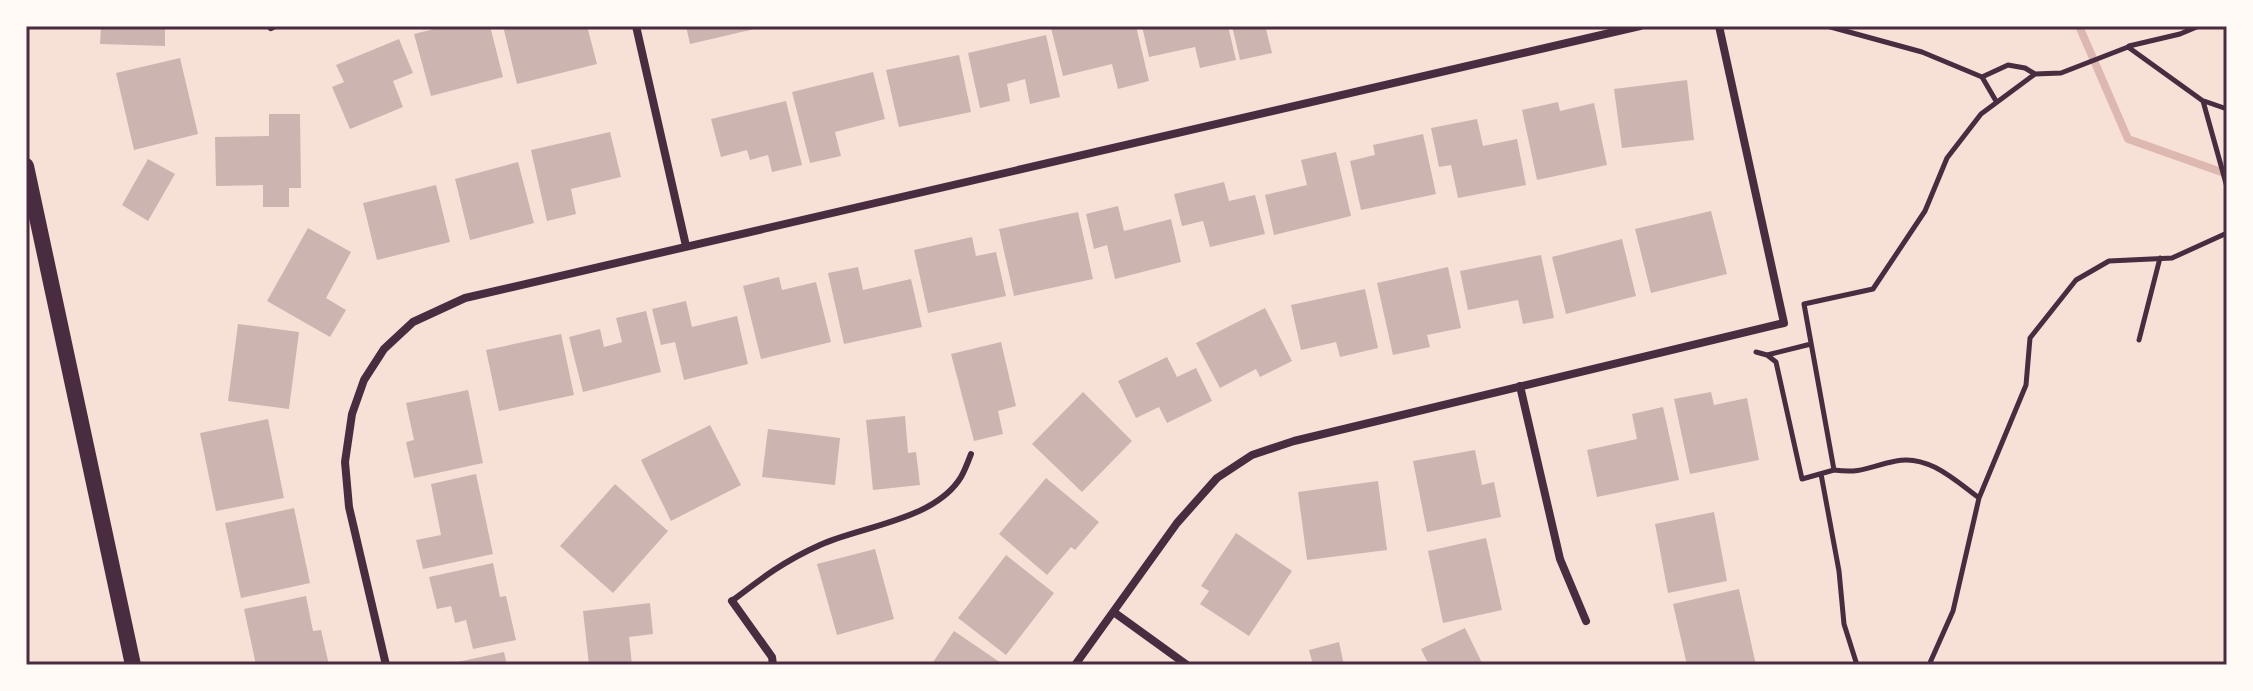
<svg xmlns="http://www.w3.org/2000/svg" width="2253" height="691" font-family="Spectral,serif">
<rect width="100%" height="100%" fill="#f7e1d7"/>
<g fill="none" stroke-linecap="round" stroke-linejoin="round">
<path stroke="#dcb8b0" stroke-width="8" d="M2079,26L2128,139L2227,174"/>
</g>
<path fill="#ccb4b1" d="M101,26H165V46L100,44Z
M446,26H490L503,77L431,96L414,34Z
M503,26H587L597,64L517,84Z
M686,26H763V27L690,44Z
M1060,26H1136L1149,81L1118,89L1112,64L1063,76L1051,28Z
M1142,26H1213V29L1228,26L1236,60L1200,68L1195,47L1149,57Z
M1232,26H1272L1266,29L1272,53L1240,60Z
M1046,35L1060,97L1030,104L1025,79L1007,84L1010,101L980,108L968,53Z
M399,39L413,73L393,81L403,107L350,129L332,87L344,82L336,65Z
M959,55L971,112L899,127L886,70Z
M180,58L198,134L134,150L116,73Z
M873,72L885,119L835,132L841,156L810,163L792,92Z
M1687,80L1694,140L1622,148L1614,89Z
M786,101L802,165L772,172L768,155L750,160L747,150L721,157L711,119Z
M1558,102L1560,111L1594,103L1607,165L1537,180L1522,110Z
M269,114H300L301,188H289V207H263V185L216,186L215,137L269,136Z
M1477,119L1483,146L1517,139L1526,185L1458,198L1451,165L1439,167L1431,128Z
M610,132L621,177L571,189L576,214L547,221L531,150Z
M1423,134L1436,194L1361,210L1350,161L1375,155L1373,145Z
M1336,152L1351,216L1274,235L1265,195L1307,185L1301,160Z
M148,159L175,174L148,221L122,205Z
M518,162L534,223L470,240L455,179Z
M1224,182L1229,201L1255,195L1265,234L1210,247L1203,221L1182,226L1174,194Z
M436,185L450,242L377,260L363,203Z
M1118,206L1124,231L1171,219L1181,262L1115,279L1107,245L1094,249L1086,214Z
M1711,211L1727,274L1651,293L1635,229Z
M1078,212L1093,279L1014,296L999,229Z
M308,228L351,252L326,298L346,310L330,337L267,301Z
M972,237L976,256L996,252L1006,296L928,313L914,250Z
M1622,239L1636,296L1566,314L1552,257Z
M1541,255L1554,318L1523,324L1518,300L1468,310L1460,271Z
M858,267L863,290L911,279L922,327L844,344L828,273Z
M1448,267L1461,328L1427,335L1430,347L1393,355L1377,283Z
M779,277L782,290L816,282L831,342L761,359L743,286Z
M1365,289L1378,348L1340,357L1336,342L1301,350L1291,305Z
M686,301L692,327L737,316L748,364L684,380L675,342L661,345L652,309Z
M1265,308L1292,361L1260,377L1256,369L1220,388L1196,343Z
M646,311L661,372L583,392L569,337L600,329L604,347L622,342L616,318Z
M238,324L299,332L289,409L228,401Z
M561,334L574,395L499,411L486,350Z
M1001,342L1016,406L998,411L1003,434L974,441L951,354Z
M1167,357L1177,377L1196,368L1212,401L1167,423L1159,407L1136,418L1118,381Z
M468,390L483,463L414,478L406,442L414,440L406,403Z
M1083,392L1132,441L1082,492L1032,444Z
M1711,392L1714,405L1747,398L1759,460L1690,474L1674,399Z
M1663,407L1679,480L1597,497L1587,450L1637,439L1632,414Z
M905,416L908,453L916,452L920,485L873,490L866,420Z
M268,419L284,498L216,511L200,433Z
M710,425L741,485L671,521L641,460Z
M768,429L840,438L835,485L762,477Z
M1475,450L1482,485L1494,482L1501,517L1427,532L1413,461Z
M476,474L493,554L423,569L416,540L441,535L431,484Z
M1046,478L1099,522L1075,550L1071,547L1047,575L999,534Z
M1378,481L1387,550L1307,560L1298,492Z
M615,484L668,531L613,593L560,546Z
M294,508L310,583L241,598L225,523Z
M1714,512L1727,581L1668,593L1655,524Z
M1236,533L1292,571L1249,636L1200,604L1209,591L1201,586Z
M1486,538L1502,610L1443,623L1428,551Z
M875,549L894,619L837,635L817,564Z
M1006,555L1054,593L1006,655L958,618Z
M493,563L500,597L506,596L516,640L473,649L466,620L455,623L451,606L437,609L429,577Z
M1739,589L1756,665H1687L1673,604Z
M306,596L313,631L321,630L329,665H256L244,609Z
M650,603L653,634L629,637L632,665H589L583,611Z
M1465,628L1483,665H1429L1421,649Z
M954,631L1004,665H931Z
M1339,642L1344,665H1313L1309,650Z
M504,652L507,665H448V664Z"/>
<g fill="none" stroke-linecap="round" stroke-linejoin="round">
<path stroke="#4a2c40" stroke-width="5" d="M1827,26L1922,52L1982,77L2008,65L2025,68L2035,74L2061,73L2128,47L2203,101L2227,187
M2129,46L2180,34L2199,26
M1982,77L1996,101
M2204,101L2227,109
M2139,340L2160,258
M1756,352L1767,355L1776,362L1802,479L1834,470
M1767,355L1811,344
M1821,474L1839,571L1844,624L1857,665
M1979,498C1956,481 1928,454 1896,461C1870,466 1863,474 1834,470L1804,304L1873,289L1925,211L1947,158L1981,114L2035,74
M1929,665L1953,611L1979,498L2026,385L2030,338L2076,280L2109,261L2172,258L2227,233"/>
<path stroke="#4a2c40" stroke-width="6" d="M732,601C762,578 784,561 820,545C862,526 935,520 961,477C965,470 968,462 971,454"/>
<path stroke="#4a2c40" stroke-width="8" d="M636,26L686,246
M271,27L273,26
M1520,386L1560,559L1586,621
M732,601L772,657L773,665
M1115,613L1187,665
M386,665L349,507L345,462L352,414L364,380L384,349L413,322L465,298L1640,26
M1075,665L1177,523L1217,478L1252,455L1294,441L1784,323L1719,26"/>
<path stroke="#4a2c40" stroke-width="16" d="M26,166L133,665"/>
</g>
<rect width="2253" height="691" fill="none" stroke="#fffaf5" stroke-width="56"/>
<rect x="28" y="28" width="2197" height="635" fill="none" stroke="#4a2c40" stroke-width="3"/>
</svg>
